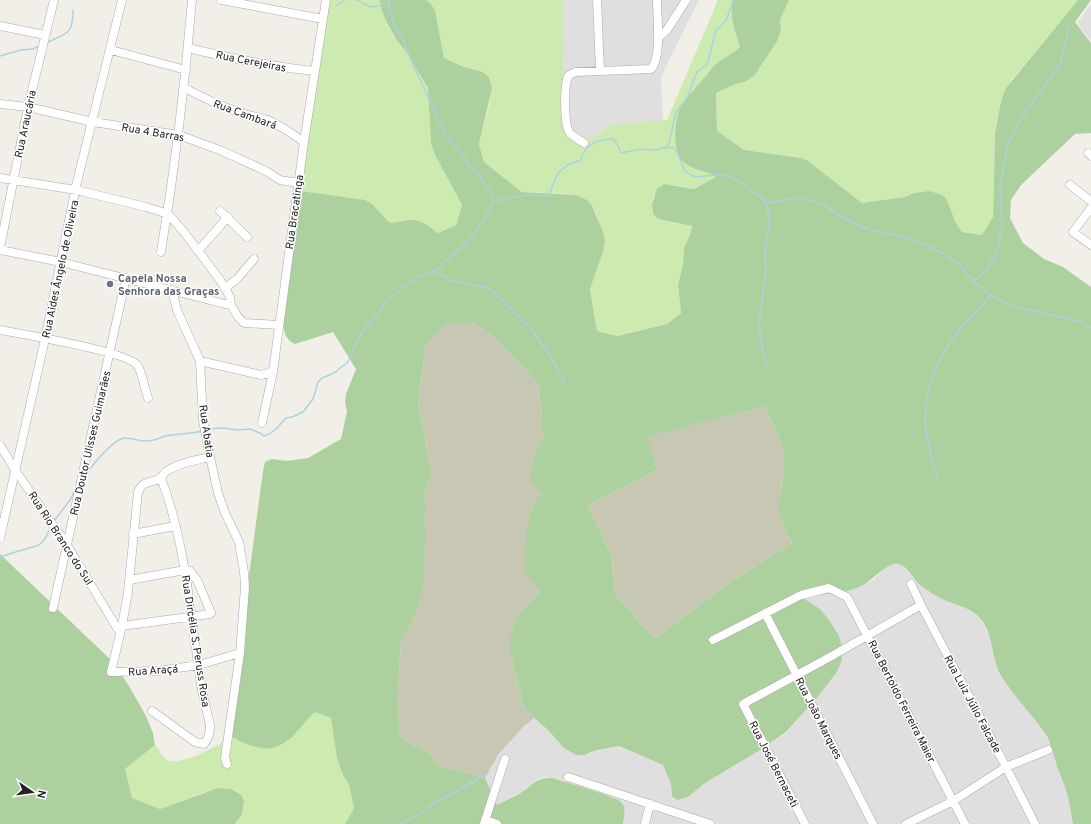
<svg xmlns="http://www.w3.org/2000/svg" width="1091" height="824" font-family="Overpass,sans-serif">
<rect width="100%" height="100%" fill="#f2efe9"/>
<path fill="#e0dfdf" d="M549,0H699L661,77L665,156L556,165Z
M1091,4V41L1077,23Z
M893,563L899,564L905,568L918,584L929,592L944,600L971,610L978,616L985,626L1006,682L1034,719L1051,744L1068,796L1073,824H623L624,820L612,796L552,778L544,777L538,779L523,791L497,805L485,778L498,755L523,727L534,718L548,730L564,748L590,754L597,750L618,746L663,765L671,784L672,796L688,797L705,783L762,749L786,733L817,698L837,672L842,660V647L820,609L799,596L847,591L860,587L873,580L886,567Z"/>
<path fill="#c7c7b4" d="M447,323H472L493,336L538,384L542,416V428L544,435L538,447L543,494L532,507L526,547L528,575L535,582L540,591L521,611L511,656L524,707L534,718L523,727L498,755L485,778L439,766L430,754L421,748L409,743L399,735L398,690L401,641L409,628L416,613L423,582L426,504L424,495L432,474L418,403L426,345Z
M765,407L784,449V473L779,499L784,528L792,543L738,577L655,638L637,620L627,606L615,594L612,557L588,505L657,470L646,437Z"/>
<path fill="#cdebb0" d="M326,0H380L381,8L386,21L398,42L405,50L428,88L431,144L435,155L462,205L456,225L438,233C416,216 416,219 390,223L372,204L300,191Z
M426,0H563L564,106L566,127L583,140H590L595,138L609,125L667,120L718,0H733C728,15 736,32 740,47L732,54L716,63L681,106L678,114L676,129L686,164L717,177L694,189L673,185L654,195L652,204L653,214L658,219L692,226L690,235L684,248L683,264L678,285L681,313L667,324L616,336L597,331L590,289L604,249L605,241L596,214L592,206L570,194L522,192L484,162L479,144L490,101L489,77L483,72L464,67L444,58L435,10L430,3Z
M789,0H1078L1011,81L1006,88L1001,101L997,121L995,133L993,217L982,235L962,232L955,221L949,205L937,193L929,191L913,193L905,197L862,203L807,160L801,158L744,150L717,131L716,93L735,84L745,82L755,75L760,68L781,31L780,20Z
M315,712L331,718L343,775L349,785L354,808L345,824H235L237,822L208,791L160,809L132,798L125,769L155,745C159,750 163,757 167,760C181,767 220,744 232,737C248,745 268,754 285,743C293,737 298,727 305,720C308,717 312,714 315,712Z"/>
<path fill="#add19e" fill-rule="evenodd" d="M380,0H426L430,3L435,10L444,58L464,67L483,72L489,77L492,88L479,144L484,162L522,192L576,195L587,200L592,206L603,232L605,241L604,249L590,289L597,331L617,336L667,324L681,313L678,285L683,264L684,248L690,235L692,226L658,219L653,214L652,204L657,189L664,184L694,189L716,177C705,170 689,170 681,159C672,148 675,118 681,106C687,96 696,88 703,79C708,74 712,67 717,63C724,57 733,54 740,47C736,32 728,15 733,0H789L780,20L781,31L777,41L755,75L745,82L735,84L716,93L717,131L744,150L801,158L807,160L862,203L905,197L913,193L929,191L937,193L945,197L949,205L955,221L962,232L982,235L993,217L995,133L1001,101L1006,88L1078,0H1091L1075,22L1091,43V133L1075,134L1021,185L1011,200L1010,218L1023,243L1044,259L1063,267L1091,287V824H1073C1071,814 1070,804 1067,794C1065,785 1061,777 1058,769C1054,757 1052,745 1046,735C1032,714 1012,694 1000,674C991,656 993,629 977,615C968,607 955,605 944,600C936,596 928,591 921,586C913,580 908,565 897,564C889,562 873,579 865,584C847,595 821,594 800,596L820,609L829,620L839,636L842,647V660L837,672L817,698L786,732L762,749L705,783L688,797L677,800L672,796L671,784L663,765L619,746L597,750L584,755H576L564,748L548,730L534,718L524,707L511,656L510,648L511,635L516,619L521,611L540,591C535,583 526,576 525,567C522,556 529,508 536,500C537,497 541,496 543,494L529,478L538,447L544,435L542,428V416L538,384L493,336L472,323H447L426,345L418,403L432,474L424,495L426,504L424,582L416,613L409,628L401,641L398,690L399,735L409,743L421,748L430,754L439,766L485,778L497,805C505,801 514,797 522,792C534,784 536,777 552,778C564,782 617,796 622,803C626,808 624,818 623,824H345L354,808L349,785L343,775L337,758L331,718L315,712C306,719 300,729 292,737C272,756 253,748 232,737L250,568L263,471L265,462L272,459L287,461L308,458L341,439L347,411L345,402L346,394L356,369L333,332L295,344C284,339 283,329 283,318L300,191L365,200L372,204L390,223C416,219 416,216 438,233L456,225L462,205L435,155L431,144L428,88L405,50L398,42L386,21L381,8ZM765,407L784,449V473L779,499V509L784,528L792,543L738,577L655,638L637,620L627,606L615,594L612,557L588,505L657,470L647,437Z
M0,554L113,662L129,686L146,716L153,733L155,745L125,769L132,798L160,809L218,788L231,789L241,795L244,801L242,814L235,824H0Z"/>
<g fill="none" stroke-linecap="round" stroke-linejoin="round">
<path stroke="#aad3df" stroke-width="1.5" d="M356,0C363,1 367,8 374,7C380,7 382,2 389,5
M390,0L389,8L394,24L403,40L411,60L439,121L449,140L463,155L469,166L479,176L489,190L494,201
M336,6L345,0
M46,43C67,33 73,35 73,10
M0,56L21,50L33,49L39,46
M666,147L669,143L676,112L687,98L697,72L705,66L708,62L716,30L726,21L733,0
M435,271L450,280L488,288L497,295L533,331L554,362L565,384
M973,281L985,272L996,255L998,247L1002,227L1000,185L1008,144L1023,116L1060,64L1069,29
M767,367L761,343L759,323L766,272L765,255L769,225L767,203
M207,429L224,428L237,430L250,429L260,433L264,436C274,433 279,426 286,418L292,417L303,412L313,399L318,382L322,378L334,373L348,362L360,335L386,303L401,289L418,277L435,271L468,241L483,221L494,201L528,195L549,196C556,174 558,167 581,160C583,149 592,142 602,140C605,140 609,138 612,139C617,141 618,148 621,152C627,153 633,150 639,149C645,149 650,150 655,150C661,149 667,146 673,148C680,151 681,167 686,172C695,181 708,174 719,175C737,176 754,192 767,203L800,198L821,203L844,218L870,230L911,239L945,254L961,266L973,281L990,295L1009,305L1082,322L1091,328
M87,474C92,465 115,437 126,438C133,438 140,442 147,441C154,441 159,438 165,436C177,434 190,434 201,431
M937,479C934,463 928,447 926,431C922,390 937,358 962,327C966,322 972,317 977,312C982,307 986,301 990,295
M54,521L70,500L75,490
M0,557L9,554L39,545L45,539L51,526
M398,824L416,817L433,804L488,773"/>
<g stroke="#a9a9a9" stroke-width="9">
<path id="minor" d="M221,0L323,19
M597,0L600,71
M0,26L45,35
M658,38L667,30L686,0
M188,48C230,58 272,67 315,71
M111,50L186,70
M184,88L219,105L241,113L268,120L285,129L304,142
M0,104L28,107L93,122L179,135L222,151L266,171L280,180L298,183
M584,143C579,140 572,136 569,132C564,123 564,86 568,76L575,72L651,69C662,58 657,16 657,0
M1088,153L1091,156
M0,178L76,190L146,207L168,214L184,232L220,280L230,297L231,305L238,317L244,323L279,325
M1070,185L1091,201
M1091,208L1073,232L1091,245
M220,211L247,237
M0,248L28,107L54,0
M0,250L61,262L225,304L231,305
M198,251L228,217
M161,252C175,168 185,85 192,0
M225,288L237,279L254,259
M172,290L177,310L200,361L203,420L210,457L218,493L225,513L239,542L244,572L245,587L240,653L225,758L227,764
M0,330C21,334 130,352 138,366C142,373 145,390 148,398
M200,361L261,375L273,372
M262,423L273,372L304,142L326,0
M0,445L15,470L67,545L120,633
M210,457C197,460 178,463 167,471C164,472 163,476 161,478C151,484 144,479 138,492L128,592L122,626L111,672L157,671L199,665L240,653
M133,534L175,526
M0,538L45,339L76,186L122,0
M911,584L921,605L1006,767L1035,824
M53,608L126,278
M765,613L873,824
M122,626L210,614L211,613L197,580L190,571L185,570L129,580
M713,640L801,595L829,588L847,597L965,824
M152,711L195,742L204,744C209,738 210,733 210,725C207,711 203,698 201,684C190,614 186,544 161,478
M568,777L710,824
M486,820L497,824
M484,824L505,759
M645,824L650,804
M805,824L743,704L830,657L921,605
M906,824L953,801L1006,767L1048,750"/>
</g>
<use href="#minor" stroke="#fff" stroke-width="8"/>
</g>
<circle fill="#6b7280" stroke="#fff" stroke-width="1.5" cx="110" cy="284" r="4"/>
<g text-anchor="middle" stroke-width="3" stroke-linejoin="round" paint-order="stroke">
<g font-size="11" fill="#222" stroke="#fff">
<text transform="translate(251 61) rotate(11)" y="4">Rua Cerejeiras</text>
<text transform="translate(245 114) rotate(20)" y="4">Rua Cambará</text>
<text transform="translate(25 124) rotate(-78)" y="4">Rua Araucária</text>
<text transform="translate(153 132) rotate(10)" y="4">Rua 4 Barras</text>
<text transform="translate(294 212) rotate(-82)" y="4">Rua Bracatinga</text>
<text transform="translate(60 269) rotate(-78)" y="4">Rua Aides Ângelo de Oliveira</text>
<text transform="translate(207 431) rotate(82)" y="4">Rua Abatia</text>
<text transform="translate(90 443) rotate(-77)" y="4">Rua Doutor Ulisses Guimarães</text>
<text transform="translate(61 538) rotate(57)" y="4">Rua Rio Branco do Sul</text>
<text transform="translate(196 641) rotate(81)" y="4">Rua Dircélia S. Peruss Rosa</text>
<text transform="translate(153 670) rotate(-4)" y="4">Rua Araçá</text>
<text transform="translate(902 701) rotate(63)" y="4">Rua Bertoldo Ferreira Maier</text>
<text transform="translate(973 704) rotate(62)" y="4">Rua Luiz Júlio Falcade</text>
<text transform="translate(819 718) rotate(63)" y="4">Rua João Marques</text>
<text transform="translate(774 764) rotate(63)" y="4">Rua José Bernaceti</text>
</g>
<g font-size="11" font-weight="bold" fill="#5b616d" stroke="#fff" text-anchor="start">
<text x="118" y="282">Capela Nossa<tspan x="118" dy="13">Senhora das Graças</tspan></text>
</g>
</g>
<g transform="translate(32 792) rotate(103)" stroke="#ffffff" stroke-width="3" paint-order="stroke">
<path d="M0-3L7 15L0 10L-7 15Z" fill="#222222"/>
<text y="-6" font-size="11" font-weight="bold" text-anchor="middle" fill="#222222">N</text>
</g>
</svg>
